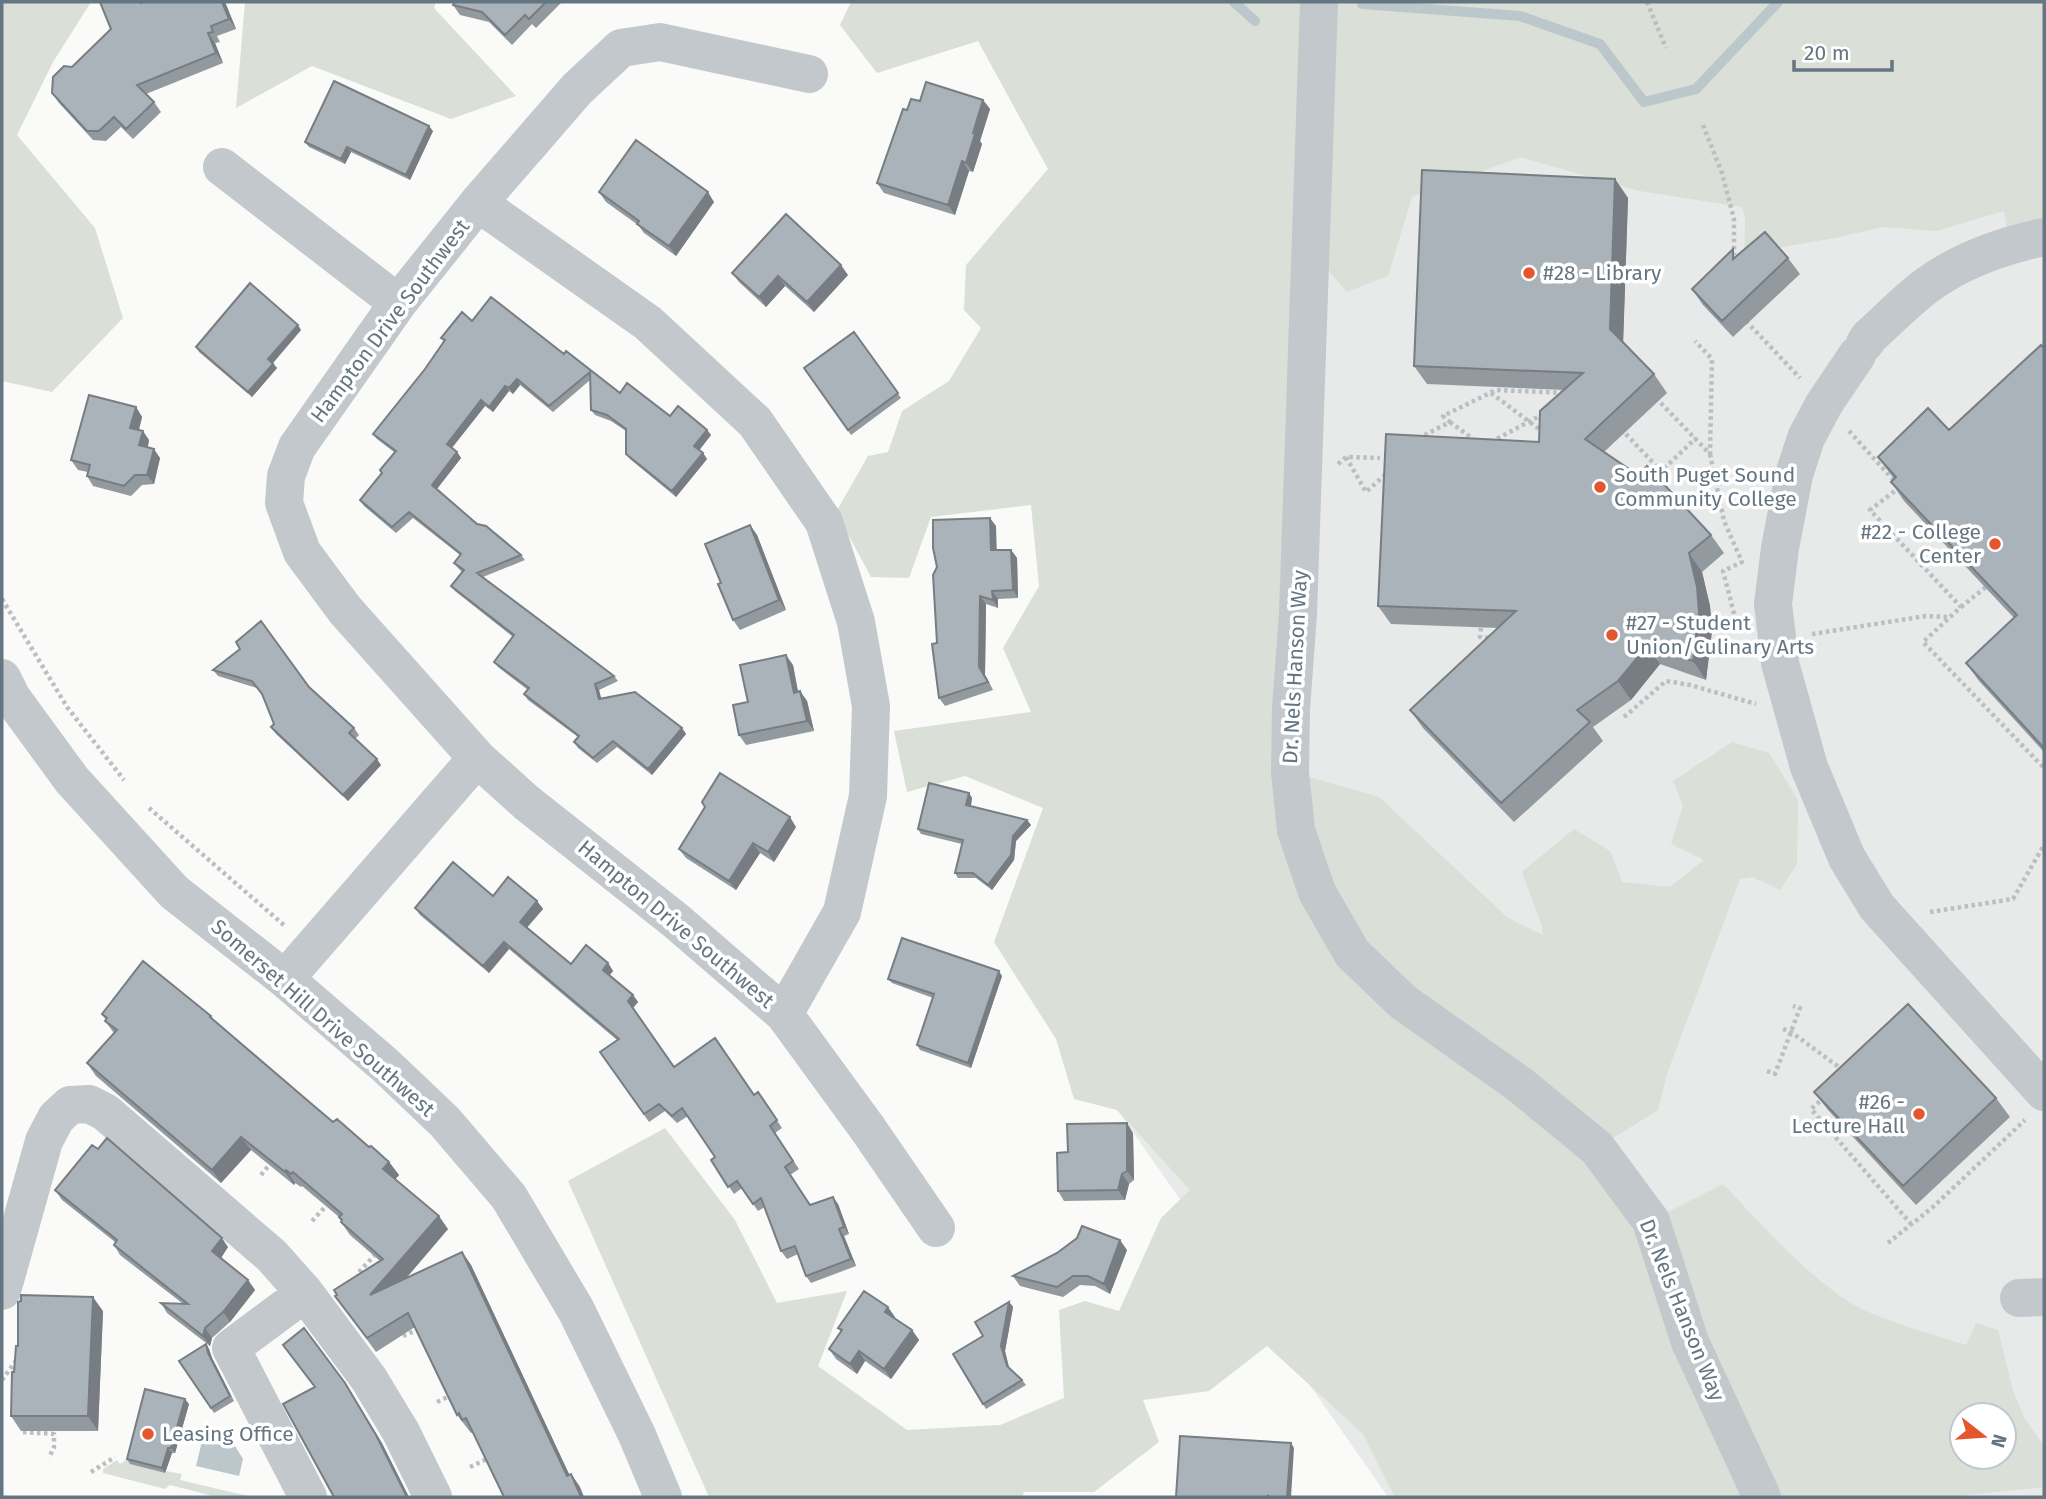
<svg xmlns="http://www.w3.org/2000/svg" width="2046" height="1499" font-family="'Fira Sans',sans-serif">
<rect width="100%" height="100%" fill="#fafaf8"/>
<path fill="#e8e9e9" fill-rule="evenodd" d="M1289,2H2044V1497H1388L1021,972ZM1962,1415H2004V1457H1962Z"/>
<path fill="#dadfd7" fill-rule="evenodd" d="M2,2H91L53,62L17,135L95,228L123,318L52,392L2,381Z
M245,2H436L434,8L516,96L451,119L312,66L236,108Z
M851,2H2044V237L2010,244L2004,211L1936,231L1883,227L1835,238L1776,248L1744,275L1745,217L1742,207L1640,191L1520,157L1412,197L1388,276L1347,292L1311,250L1291,772L1379,797L1508,918L1543,935L1542,926L1522,872L1574,829L1610,851L1622,882L1670,887L1704,860L1671,844L1683,806L1673,781L1732,742L1769,753L1798,800L1797,864L1780,890L1753,877L1740,879L1667,1074L1658,1110L1597,1148L1650,1221L1723,1184C1762,1225 1801,1270 1849,1302C1878,1320 1932,1334 1966,1345L1976,1323L1998,1330L2013,1391L2025,1419L2044,1446V1487L1948,1497H1395L1363,1434L1267,1346L1209,1391L1143,1400L1159,1442L1094,1492H1024L1022,1497H709L568,1181L665,1128L735,1220L777,1303L847,1291L818,1366L907,1430L1000,1425L1064,1398L1059,1310L1085,1301L1119,1311L1161,1218L1190,1190L1117,1110L1074,1099L1056,1039L994,942L1043,808L965,776L907,792L894,731L1031,712L1003,648L1039,586L1031,505L931,517L909,578L871,577L836,512L868,456L888,452L902,411L949,381L981,328L964,310L966,265L1048,169L978,41L877,73L840,25ZM1962,1415H2004V1457H1962Z
M129,1458L131,1464L165,1473L166,1471L182,1474L180,1480L252,1497H217L170,1485L165,1489L103,1473V1469L117,1460L120,1464Z"/>
<path fill="#bbc7cb" d="M204,1433L214,1436L219,1442L235,1446L243,1459L239,1476L196,1466Z"/>
<g fill="none" stroke-linecap="round" stroke-linejoin="round">
<path stroke="#bbc7cb" stroke-width="10" d="M1234,2L1255,21
M1362,4L1520,16L1600,44L1644,102L1696,89L1778,2"/>
<path stroke="#bbbfc2" stroke-width="4.5" stroke-dasharray="3.5 3.5" stroke-linecap="butt" d="M1647,2L1666,48
M1703,125L1722,173L1734,219V255
M1746,321L1800,378
M1491,393L1543,432
M1656,398L1710,454L1712,359L1695,341
M1450,422L1477,442
M1621,429L1661,471
M1849,431L1897,484
M1421,440V437L1450,422L1443,416L1496,390L1567,393
M1491,442L1545,413
M1710,454L1724,521L1742,562L1723,571L1738,629
M1346,457L1366,492L1386,474
M1338,464L1346,457L1380,458
M1654,478L1696,438
M1900,487L1870,510L1961,607L1923,642L2044,768
M2,599L67,707L124,780
M1961,607L1986,587
M1481,628L1480,637L1491,638
M1812,634L1926,616L1949,617
M1624,717L1666,681L1690,685L1756,704
M149,808L285,926
M1930,912L2013,899L2044,845
M1783,1029L1791,1032L1843,1070
M1767,1071L1775,1074L1800,1008L1793,1006
M1825,1097L1811,1109L1911,1224
M261,1175L269,1165
M312,1221L326,1206
M1888,1243L1933,1207L2025,1120
M359,1272L374,1256
M403,1336L419,1329
M2,1380L18,1358
M437,1402L452,1395
M23,1432L54,1434V1447L49,1458
M470,1467L487,1459
M91,1472L115,1457"/>
<path stroke="#c3c8cc" stroke-width="38" d="M1319,2L1298,614L1291,709L1290,772L1296,830L1317,892L1352,953L1403,1002L1519,1084L1597,1148L1651,1221L1690,1342L1762,1497
M809,74L660,42L621,48L577,89L478,203L398,303L297,447L286,476L284,503L302,552L345,610L477,758L527,803L675,920L784,1014L868,1129L936,1228
M222,167L398,303
M478,203L648,323L755,422L824,522L856,622L871,706L868,796L842,912L784,1014
M1865,343L1869,337C1888,320 1906,301 1926,286C1961,260 2001,246 2044,237
M1857,355L1824,404L1806,438L1794,475L1780,548L1773,604L1780,663L1809,767L1847,858L1877,907L2044,1092
M2,678L12,698L72,780L174,892L285,979L385,1065L445,1122L509,1197L576,1310L637,1435L663,1497
M285,979L477,758
M2,1291L44,1141L56,1118L70,1105L89,1104L105,1112L272,1256L305,1293L369,1379L401,1432L433,1497
M305,1293L231,1348L308,1497
M2019,1298L2044,1297"/>
</g>
<path fill="#929a9f" d="M100,2H225L236,29L217,36L220,42L215,43L223,63L146,94L154,102L161,112L133,139L121,127L106,141L93,140L59,103L52,93L72,67L111,29Z
M454,2H562L536,28L532,24L512,45L489,22L460,15L453,5Z
M983,100L990,109L980,141L982,144L973,172L969,171L955,215L884,193L877,183L907,110L920,101Z
M433,131L410,180L351,152L345,164L309,147L305,142Z
M1615,179L1628,198L1623,342L1654,374L1667,393L1604,452L1711,535L1724,553L1702,572L1710,606L1712,631L1706,680L1660,664L1631,700L1593,727L1603,741L1514,822L1423,728L1410,710L1498,628L1391,624L1378,606L1539,442L1564,390L1427,384L1414,366Z
M599,192L714,202L676,256L644,233L638,225L606,202Z
M1737,255L1788,258L1800,274L1733,337L1703,305L1692,289Z
M732,273L848,275L814,312L785,286L766,307L739,282Z
M472,321L564,354L620,393L670,416L707,430L711,435L699,450L703,453L707,459L676,497L630,459L626,454V431L611,421L595,415L591,410L590,380L553,412L520,385L513,394L509,391L493,412L485,406L452,448L457,452L461,458L437,489L477,524L521,555L525,560L483,577L614,676L618,681L599,690L601,699L682,728L686,734L652,775L617,747L597,763L578,748L574,742L578,737L528,700L524,694L528,690L498,667L494,662L513,637L455,591L451,586L462,572L458,568L454,563L460,555L413,518L396,533L364,506L360,500L382,473L394,452L377,439L373,434L425,369L444,342L441,338Z
M301,330L273,363L277,368L252,397L199,352L196,347Z
M854,332L901,398L851,435L804,368Z
M2044,348V752L1979,681L1966,663L2014,618L1904,501L1891,482L1894,479L1878,457L1949,430Z
M136,407L142,417L139,430L149,440L148,447L160,458L154,484L142,485L131,496L93,486L87,476L88,472L78,470L71,460Z
M750,525L757,535L786,610L740,630L733,620L721,583Z
M996,526V550H1011L1017,558L1018,598L998,599V608L986,604L985,675L993,690L945,706L939,698L937,567Z
M793,665L798,692L800,691L807,701L814,731L746,745L739,735L748,702Z
M213,670L309,687L354,728L359,735L355,739L381,765L348,801L276,734L271,727L274,724L262,695L257,688L218,676Z
M969,793L972,798L971,806L1027,820L1031,825L1016,841L1014,860L992,890L976,878H958L955,873L962,844L921,834L918,829Z
M796,827L774,862L760,853L736,890L686,858L679,849Z
M493,896L537,901L543,909L526,928L571,964L608,963L613,971L610,975L633,995L638,1002L633,1008L674,1067L754,1095L758,1092L782,1128L775,1133L799,1169L790,1175L810,1205L838,1204L849,1234L844,1236L856,1266L811,1283L806,1276L798,1254L787,1259L781,1251L765,1207L758,1211L742,1188L734,1194L711,1160L715,1157L688,1116L677,1123L665,1111L649,1122L600,1052L617,1040L509,949L489,973L420,915L415,908Z
M1002,976L971,1068L920,1050L917,1045L933,998L892,983L888,979Z
M102,1014L211,1016L215,1022L333,1122L389,1162L399,1175L395,1179L448,1229L406,1278L462,1252L471,1265L569,1474H571L580,1487L473,1432L471,1433L457,1415L415,1327L376,1352L335,1296L380,1261L350,1235L341,1222L342,1221L339,1217L302,1186L301,1187L295,1183L294,1185L251,1150L221,1183L96,1076L87,1063L114,1033L105,1021L106,1020Z
M1814,1092L1996,1098L2010,1117L1916,1205L1828,1110Z
M1133,1133L1134,1180L1129,1184L1125,1200L1064,1201L1058,1191L1068,1152Z
M55,1190L228,1247L221,1258L248,1280L255,1290L230,1322L212,1338L210,1346L167,1313L161,1303H182L120,1255L114,1245L115,1242L62,1200Z
M1127,1250L1110,1294L1095,1286L1080,1285L1063,1297L1020,1286L1013,1276Z
M1009,1302L1013,1307L1005,1351L1009,1369L1022,1380L1026,1385L986,1409L983,1404V1336Z
M103,1311L98,1431H21L11,1416L14,1372L18,1346Z
M895,1317L894,1318L912,1330L919,1340L891,1379L865,1361L857,1374L836,1359L829,1349L841,1332L838,1328Z
M206,1344L209,1349L212,1358L234,1401L214,1413L179,1361Z
M189,1404L175,1453H172L165,1473L130,1464L127,1459Z"/>
<path fill="#777d82" d="M222,2H225L236,29L229,19Z
M208,33L215,43L223,63L216,53Z
M983,100L990,109L980,141L982,144L973,172L966,163L973,133Z
M429,126L433,131L410,180L406,175Z
M347,147L351,152L345,164L341,159Z
M962,161L969,171L955,215L948,205Z
M1615,179L1628,198L1623,347L1610,329Z
M708,192L714,202L676,256L669,246Z
M841,265L848,275L814,312L807,302Z
M778,276L785,286L766,307L759,297Z
M298,325L301,330L272,364L268,359Z
M273,364L277,368L252,397L248,392Z
M517,379L520,385L513,394L509,388Z
M505,386L509,391L493,412L489,407Z
M481,400L485,406L450,450L447,444Z
M136,407L142,417L137,437L130,428Z
M707,430L711,435L698,452L694,446Z
M143,431L149,440L146,455L139,445Z
M154,449L160,458L154,484L147,475Z
M457,452L461,458L436,490L432,485Z
M703,453L707,459L676,497L672,491Z
M990,518L996,526L997,559L991,550Z
M750,525L757,535L786,610L779,600Z
M1011,550L1017,558L1018,598L1013,590Z
M1689,553L1702,572L1710,606L1712,631L1706,680L1693,661Z
M992,591L998,599V608L993,600Z
M980,596L986,604L985,675L993,690L979,667Z
M1647,646L1660,664L1631,700L1618,681Z
M786,655L793,665L800,702L794,693Z
M595,684L599,690L603,705L599,699Z
M800,691L807,701L814,731L807,721Z
M682,728L686,734L652,775L648,769Z
M377,759L381,765L348,801L343,795Z
M969,793L972,798L970,810L966,805Z
M790,817L796,827L774,862L768,852Z
M1027,820L1031,825L1016,841L1014,860L992,890L988,885L1013,836Z
M753,843L760,853L736,890L729,881Z
M537,901L543,909L525,930L520,922Z
M504,942L509,949L489,973L483,966Z
M608,963L613,971L608,977L603,970Z
M999,971L1002,976L971,1068L968,1063Z
M633,995L638,1002L633,1008L628,1001Z
M1127,1123L1133,1133L1134,1180L1127,1171Z
M241,1137L251,1150L221,1183L212,1170Z
M389,1162L399,1175L393,1182L383,1169Z
M286,1170L295,1183L294,1185L285,1172Z
M1122,1174L1129,1184L1125,1200L1118,1190Z
M833,1197L838,1204L849,1234L844,1227Z
M439,1216L448,1229L380,1309L370,1295Z
M839,1229L844,1236L856,1266L851,1259Z
M222,1238L228,1247L219,1261L212,1251Z
M1120,1240L1127,1250L1110,1294L1104,1284Z
M462,1252L471,1265L576,1489L567,1476Z
M248,1280L255,1290L230,1322L223,1312Z
M93,1297L103,1311L98,1431L88,1416Z
M1009,1302L1013,1307L1005,1351L1010,1371L1007,1366L1001,1346Z
M888,1307L895,1317L892,1321L885,1312Z
M205,1328L212,1338L210,1346L203,1336Z
M912,1330L919,1340L891,1379L884,1369Z
M206,1344L209,1349L212,1358L234,1401L208,1353Z
M859,1351L865,1361L857,1374L850,1364Z
M345,1383L382,1443L409,1497H407Z
M185,1399L189,1404L175,1453L171,1448Z
M1291,1443L1294,1448L1291,1497H1287Z
M168,1448L172,1453L165,1473L162,1468Z
M571,1474L580,1487L584,1497H581Z"/>
<path fill="#aab3b9" stroke="#777d82" stroke-width="2" d="M100,2H140L141,3L143,2H222L229,19L211,26L213,32L208,33L216,53L137,85L154,102L126,129L114,117L99,131H87L52,93L53,77L64,66L72,67L111,29Z
M454,2H546L529,19L525,15L505,35L482,12L453,5Z
M334,81L429,126L406,175L347,147L341,159L305,142Z
M926,82L983,100L973,133L975,134L966,163L962,161L948,205L877,183L903,109L907,110L911,99L920,101Z
M636,140L708,192L669,246L637,224L639,221L599,192Z
M1422,170L1615,179L1610,329L1654,374L1585,439L1638,475L1647,466L1711,535L1689,553L1697,587L1699,612L1693,661L1647,646L1618,681L1577,710L1590,722L1501,803L1410,710L1516,611L1378,606L1386,434L1539,442L1540,411L1583,373L1414,366Z
M786,214L841,265L807,302L778,276L759,297L732,273Z
M1765,232L1788,258L1722,321L1692,289L1733,249V259Z
M250,283L298,325L268,359L273,364L248,392L196,347Z
M491,297L564,354L566,351L620,393L627,383L670,416L678,406L707,430L694,446L703,453L672,491L626,454V429L607,415L591,410L590,372L549,406L517,379L509,388L505,386L489,407L481,400L447,444L457,452L432,485L477,524L486,526L521,555L477,573L614,676L595,684L599,699L635,692L682,728L648,769L613,741L593,758L574,742L579,736L524,694L529,688L494,662L514,635L451,586L464,570L454,563L461,554L409,512L392,527L360,500L382,473L380,470L396,451L373,434L425,369L445,340L441,338L462,312L472,321Z
M854,332L898,393L848,430L804,368Z
M2041,345L2044,348V748L1966,663L2017,615L1891,482L1896,477L1878,457L1928,408L1949,430Z
M89,395L136,407L130,428L143,431L139,445L154,449L147,475H135L124,486L87,476L90,465L71,460Z
M990,518L991,550H1011L1013,590L992,591L993,600L980,596L979,667L988,682L939,698L932,644L937,643L933,575L937,567L933,548V520Z
M750,525L779,600L733,620L718,584L721,583L705,544Z
M261,621L309,687L354,728L349,733L377,759L343,795L271,727L274,724L262,694L252,681L213,670L240,649L236,642Z
M786,655L794,693L800,691L807,721L739,735L733,705L748,702L740,665Z
M720,773L790,817L768,852L753,843L729,881L679,849L705,807L702,802Z
M929,783L969,793L966,805L1027,820L1013,836L1011,855L988,885L973,873H955L963,840L918,829Z
M453,862L493,896L508,877L537,901L520,922L571,964L586,945L608,963L603,970L633,995L628,1001L674,1067L715,1038L754,1095L758,1092L777,1120L770,1126L793,1161L785,1167L810,1205L833,1197L844,1227L839,1229L851,1259L806,1276L795,1246L781,1251L761,1198L753,1204L737,1181L728,1187L711,1160L715,1157L682,1108L672,1116L659,1104L644,1114L600,1052L619,1039L504,942L483,966L415,908Z
M902,938L999,971L968,1063L917,1045L934,994L888,979Z
M143,961L211,1016L210,1017L314,1106L333,1122L337,1119L369,1147L371,1146L389,1162L383,1169L439,1216L370,1295L462,1252L567,1476L571,1474L581,1497H504L466,1418L462,1420L459,1413L457,1415L408,1313L367,1338L335,1296L337,1295L334,1290L383,1259L341,1222L342,1220L339,1217L342,1214L293,1172L291,1174L286,1170L285,1172L241,1137L212,1170L87,1063L117,1030L105,1021L107,1018L102,1014Z
M1908,1004L1996,1098L1903,1186L1814,1092Z
M1127,1123V1171L1122,1174L1118,1190L1058,1191L1057,1153L1068,1152L1067,1124Z
M107,1138L222,1238L212,1251L248,1280L223,1312L205,1328L203,1336L161,1303L188,1304L114,1245L117,1240L55,1190L92,1145L98,1149Z
M1082,1226L1120,1240L1104,1284L1088,1276H1073L1057,1287L1013,1276L1057,1253L1077,1238Z
M864,1291L888,1307L885,1312L912,1330L884,1369L859,1351L850,1364L829,1349L842,1330L838,1328Z
M21,1295L93,1297L88,1416H11L12,1372H14L16,1346H18V1302L21,1301Z
M1009,1302L1001,1346L1007,1366L1022,1380L983,1404L953,1354L983,1336L975,1322Z
M304,1328L345,1383L376,1435L407,1497H334L283,1404L315,1387L283,1345Z
M206,1344L208,1353L230,1396L211,1408L179,1361Z
M145,1389L185,1399L171,1448H168L162,1468L127,1459Z
M1180,1436L1291,1443L1287,1497H1269L1268,1495V1497H1176Z"/>
<g fill="#e4572e" stroke="#fff" stroke-width="2.5">
<circle cx="1529" cy="273" r="7"/>
<circle cx="1600" cy="487" r="7"/>
<circle cx="1995" cy="544" r="7"/>
<circle cx="1612" cy="635" r="7"/>
<circle cx="1919" cy="1114" r="7"/>
<circle cx="148" cy="1434" r="7"/>
</g>
<g text-anchor="middle" stroke-width="7" stroke-linejoin="round" paint-order="stroke">
<g font-size="21" fill="#657683" stroke="#fff" text-anchor="start">
<text x="1543" y="280">#28 - Library</text>
<text x="1614" y="482">South Puget Sound<tspan x="1614" dy="24">Community College</tspan></text>
<text x="1981" y="539" text-anchor="end">#22 - College<tspan x="1981" dy="24">Center</tspan></text>
<text x="1626" y="630">#27 - Student<tspan x="1626" dy="24">Union/Culinary Arts</tspan></text>
<text x="1905" y="1109" text-anchor="end">#26 -<tspan x="1905" dy="24">Lecture Hall</tspan></text>
<text x="162" y="1441">Leasing Office</text>
</g>
<g font-size="21" fill="#657683" stroke="#fff">
<text transform="translate(390 321) rotate(-53)" y="7">Hampton Drive Southwest</text>
<text transform="translate(1295 667) rotate(-87)" y="7">Dr. Nels Hanson Way</text>
<text transform="translate(676 924) rotate(40)" y="7">Hampton Drive Southwest</text>
<text transform="translate(323 1018) rotate(41)" y="7">Somerset Hill Drive Southwest</text>
<text transform="translate(1682 1310) rotate(68)" y="7">Dr. Nels Hanson Way</text>
</g>
</g>
<rect width="2046" height="1499" fill="none" stroke="#657683" stroke-width="7"/>
<g transform="translate(1983 1436) rotate(107)"><circle r="33" fill="#ffffff" stroke="#c1c8cd" stroke-width="2"/>
<path d="M0-5L12 26L0 18L-12 26Z" fill="#e4572e"/>
<text y="-10" font-size="19" font-weight="bold" text-anchor="middle" fill="#657683">N</text>
</g>
<path d="M1794 60v10h98v-10" fill="none" stroke="#657683" stroke-width="3.5"/>
<text x="1804" y="60" font-size="21" fill="#657683" stroke="#ffffff" stroke-width="5" paint-order="stroke">20 m</text>
</svg>
